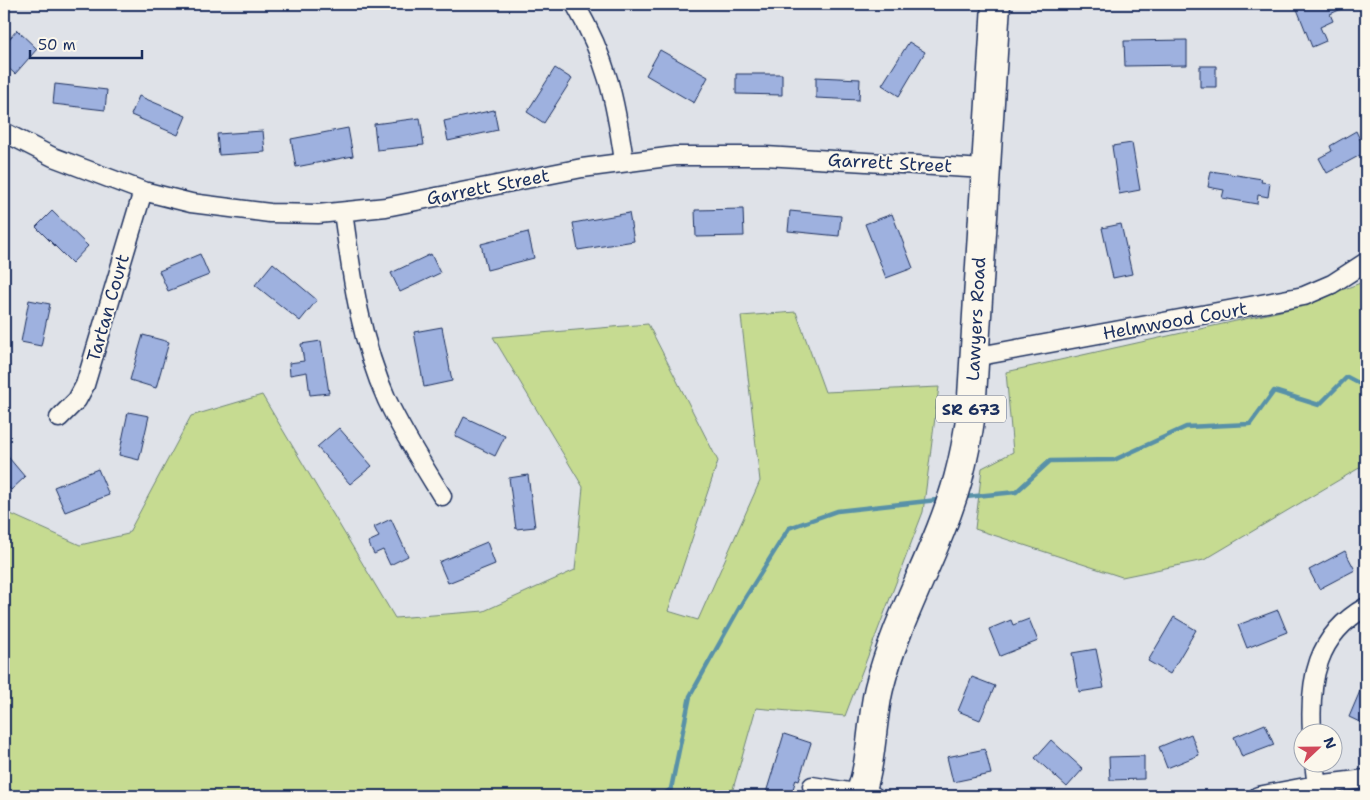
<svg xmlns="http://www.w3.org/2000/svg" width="1370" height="800" font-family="'Shantell Sans',sans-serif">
<rect width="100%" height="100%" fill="#dfe2e8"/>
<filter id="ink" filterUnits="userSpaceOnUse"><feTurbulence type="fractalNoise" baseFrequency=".02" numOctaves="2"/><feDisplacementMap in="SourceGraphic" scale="10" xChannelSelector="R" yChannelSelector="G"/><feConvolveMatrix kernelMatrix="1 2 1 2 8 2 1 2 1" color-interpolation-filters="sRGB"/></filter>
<g filter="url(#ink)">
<path fill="#c6db91" stroke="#708578" d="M1366,281V464L1204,560L1122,577L975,529L982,468L1013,452L1006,372L1290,309Z
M796,312L825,392L939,387L938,394L923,512L845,716L756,708L731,796H4V511L80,545L128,534L191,416L262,395L395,618L484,611L575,570L583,487L493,337L648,324L718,461L668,611L698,620L760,481L741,316Z"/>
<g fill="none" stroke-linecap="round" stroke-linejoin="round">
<path stroke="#5891a8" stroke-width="4.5" d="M966,497L1016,492L1050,461L1114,460L1186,427L1250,424L1274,391L1319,405L1347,377L1366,387
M662,796L671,789L690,696L742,603L789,528L837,511L937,500"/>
</g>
<path fill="#9eb1df" stroke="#1b2f5e" d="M1295,4H1353L1330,14L1333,21L1320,27L1326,41L1312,47Z
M17,30L37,49L15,74L4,64V45Z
M1187,40V65L1125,66L1124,41Z
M909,42L925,52L899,96L882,85Z
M660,50L708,77L694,103L646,75Z
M1200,66H1216V87H1200Z
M555,68L572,79L544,123L527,112Z
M736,74H782V95L736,94Z
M816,77L860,79L859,100L816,98Z
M55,84L107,90L105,110L53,104Z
M139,96L186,116L178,135L131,115Z
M494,110L498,130L448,141L444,121Z
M420,118L424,145L377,150L374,124Z
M348,128L353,156L296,167L291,139Z
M263,131L265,152L219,155L217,134Z
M1356,131L1366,152L1327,173L1319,158L1332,151L1330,146Z
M1132,143L1140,190L1119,194L1112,146Z
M1211,171L1262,179L1261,182L1270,183L1268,197L1258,195L1257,204L1222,198L1224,190L1208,187Z
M743,209L744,236L696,237L695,210Z
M52,211L88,246L72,263L36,227Z
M790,211L841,216L839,236L788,231Z
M629,213L634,241L578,250L573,223Z
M892,214L913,268L886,278L865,224Z
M1121,224L1132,274L1113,278L1102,228Z
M528,232L534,258L487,270L481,244Z
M200,254L209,275L168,291L159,271Z
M431,254L440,273L400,292L391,273Z
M273,263L317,300L300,321L255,285Z
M29,300L50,304L41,346L21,342Z
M442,327L452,381L424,387L414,332Z
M143,335L169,342L156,388L130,380Z
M321,341L329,393L310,395L307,372L290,375L289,363L304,361L301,344Z
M128,412L149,416L139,460L119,455Z
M464,417L505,436L495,456L455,436Z
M339,428L372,466L350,484L317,447Z
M4,452L25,477L11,490L4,482Z
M98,469L109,495L65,512L54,487Z
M528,475L535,527L516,529L509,478Z
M391,519L408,556L390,565L383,550L374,554L368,542L379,537L374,527Z
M487,542L495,564L448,583L439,562Z
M1345,551L1355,570L1319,589L1309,570Z
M1278,610L1287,632L1247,648L1238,625Z
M1174,617L1196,630L1170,674L1148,661Z
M1029,619L1038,641L1000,656L989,629L1011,620L1013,625Z
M1096,649L1104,688L1079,692L1072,653Z
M972,677L995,686L980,720L958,711Z
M1366,677V725L1349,717Z
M1265,724L1274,745L1242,757L1234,737Z
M784,734L811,743L799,780L796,779L791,796H765Z
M1191,734L1199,755L1167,768L1159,747Z
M1051,740L1083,769L1067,787L1035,758Z
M985,749L991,774L953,782L947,757Z
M1144,756V779L1110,780L1109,757Z"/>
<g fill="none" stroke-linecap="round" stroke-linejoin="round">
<g stroke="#1b2f5e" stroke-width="21">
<path id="minor" d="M575,4C607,60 615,98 624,161
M4,132L53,157L143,191L191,203L270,213L318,214L386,207L582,168L675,156H765L985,169
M343,212C352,277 360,340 387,400C403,434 423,465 442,496
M974,357L1304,296L1332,284L1366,262
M59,418L77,400L85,385L143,191
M1312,732C1309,681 1316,635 1366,607
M1314,762L1318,796
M812,786L874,796
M1258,796L1316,785L1366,779"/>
</g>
<g stroke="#1b2f5e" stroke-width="31">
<path id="primary" d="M859,796C872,768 871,721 879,688C897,616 938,551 958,479C964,457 968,435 971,413L996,4"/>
</g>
<use href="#minor" stroke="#fbf7ec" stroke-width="18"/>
<use href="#primary" stroke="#fbf7ec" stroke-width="28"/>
</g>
</g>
<g text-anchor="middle" stroke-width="4" stroke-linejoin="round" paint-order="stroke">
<rect fill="#fbf7ec" stroke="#5e6b89" stroke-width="1" x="936" y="395.5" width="70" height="27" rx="4"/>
<g font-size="16" font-weight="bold" fill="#1b2f5e">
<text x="971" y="415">SR 673</text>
</g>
<g font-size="18" fill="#1b2f5e" stroke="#fbf7ec">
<text transform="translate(890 163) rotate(3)" y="6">Garrett Street</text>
<text transform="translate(488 187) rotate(-11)" y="6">Garrett Street</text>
<text transform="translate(108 308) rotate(-74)" y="6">Tartan Court</text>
<text transform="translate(976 319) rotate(-87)" y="6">Lawyers Road</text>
<text transform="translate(1175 321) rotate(-10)" y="6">Helmwood Court</text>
</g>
</g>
<rect width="1370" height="800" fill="none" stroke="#fbf7ec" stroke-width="20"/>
<rect x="10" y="10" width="1350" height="780" fill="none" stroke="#1b2f5e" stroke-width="2" filter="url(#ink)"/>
<g transform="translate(1318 748) rotate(68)"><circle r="24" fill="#fbf7ec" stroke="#a1a7b3"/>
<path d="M0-4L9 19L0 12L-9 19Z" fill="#d1495b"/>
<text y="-8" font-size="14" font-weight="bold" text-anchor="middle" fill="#1b2f5e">N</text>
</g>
<path d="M30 50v8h112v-8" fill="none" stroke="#1b2f5e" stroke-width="2.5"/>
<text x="38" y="50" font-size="15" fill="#1b2f5e" stroke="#fbf7ec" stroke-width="4" paint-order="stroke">50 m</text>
</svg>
